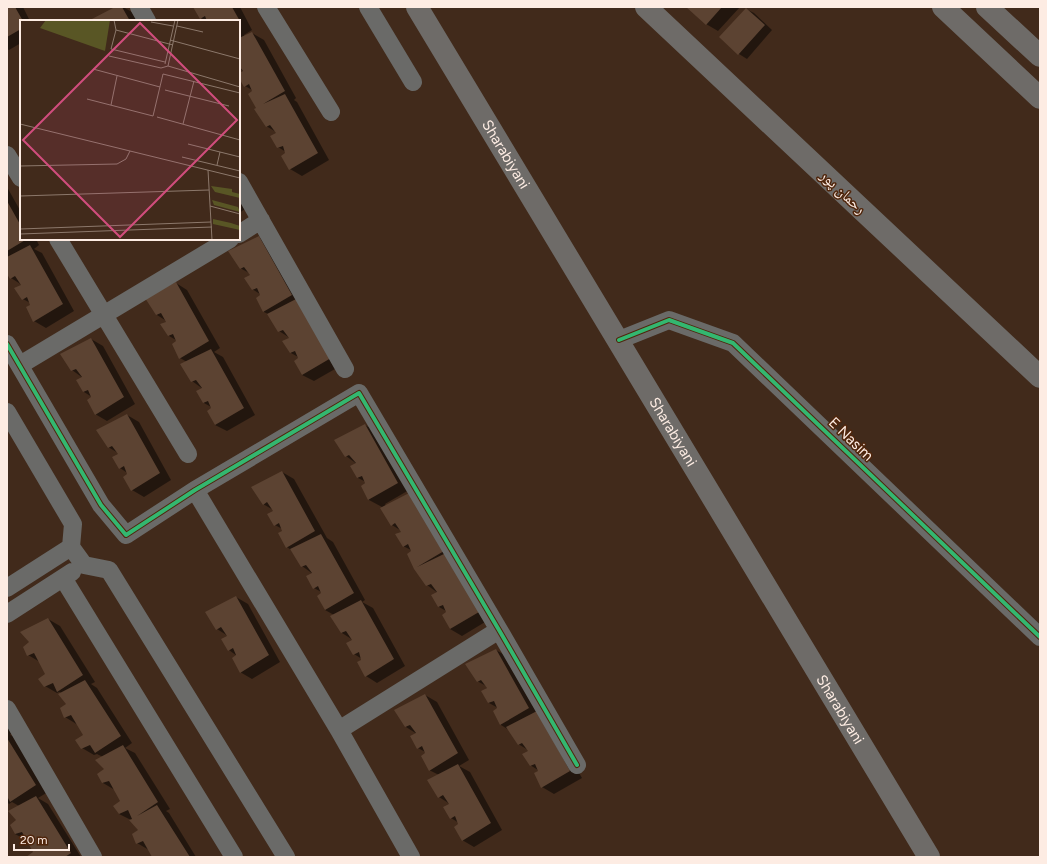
<svg xmlns="http://www.w3.org/2000/svg" width="1047" height="864" font-family="Figtree,'Noto Naskh Arabic',sans-serif">
<rect width="100%" height="100%" fill="#412a1b"/>
<path fill="#0007" d="M7,7H23L30,21H21V43L9,50L7,49Z
M117,7H123L132,12L137,21H91Z
M194,7H240L252,30L244,35L245,37L252,33L264,40L296,98L294,100L297,102L329,160L302,176L290,169L286,152L278,147V133L266,126L257,109L254,91L245,86L239,76V74L243,71L239,68V21H206L201,18Z
M687,7H740L718,31L706,24Z
M746,9L754,13L772,30L747,59L739,54L720,37Z
M7,187L21,212V239H36L39,245L34,249L42,253L74,311L46,328L34,321L32,304L23,299L22,285L11,278L7,272Z
M239,187L250,206L239,213Z
M259,237L271,244L342,365L314,381L302,375L300,358L291,353L290,338L279,331L268,314L264,312L257,298L261,295L260,294L252,289L251,274L240,268Z
M176,283L187,290L220,348L214,352L223,357L255,415L227,431L215,425L213,408L204,403L203,389L192,381L187,362L180,358L176,340L169,336L168,322L157,315Z
M91,339L103,346L135,404L107,421L95,414L92,397L84,392L77,381L83,378L72,370Z
M127,415L139,422L171,480L144,497L132,490L129,474L120,468V454L108,447Z
M365,425L377,432L409,490L385,504L386,506L410,493L490,619L462,636L450,629L448,612L439,607L438,593L427,585L415,568L413,551L403,546V532L392,525L382,507L369,500L362,486L366,482L358,478L357,464L346,456Z
M282,472L294,479L327,538L333,542L365,600L362,602L373,608L405,666L377,683L366,676L362,659L354,654L353,640L342,633L331,616L334,615L325,610L323,593L314,588L313,574L302,566L291,550L287,547L284,530L275,525V511L263,504Z
M236,597L248,604L280,662L252,679L240,672L237,656L229,650L228,636L217,629Z
M48,619L60,626L95,682L91,684L97,688L132,743L125,748L135,753L170,809L166,811L169,813L196,857H153L149,850L137,843L139,830L131,820L119,814L121,801L115,790L103,783L105,770L103,757L97,754L94,755L82,748L84,736L78,725L65,717L67,704L62,693L59,692L57,693L45,686L47,674L40,662L28,655L30,642Z
M496,650L508,657L549,719L582,778L554,794L542,787L538,770L530,765V751L518,744L509,730L501,725L494,711L498,708L489,703L482,692L488,687L477,681Z
M425,695L437,702L469,760L459,766L470,772L502,830L474,847L462,840L459,823L451,818L450,804L439,797V775L429,770L427,753L418,748L417,734L406,727Z
M7,725L12,733L10,735L13,736L48,792L38,798L48,804L81,857H27L34,852L28,841L15,834L19,806L12,802L9,804L7,802Z"/>
<path fill="#5c4332" d="M7,7H15L23,21H21V29L7,37Z
M115,7H122L130,21H90V20Z
M193,7H232L241,23L239,25V21H207L205,16L200,19Z
M686,7H722L706,25Z
M746,8L765,25L738,55L719,37Z
M252,32L285,91L263,104L285,94L318,153L289,170L281,156L285,153L283,146L277,148L270,136L276,133L270,125L266,127L254,109L256,108L248,94L252,91L249,84L244,87L239,78V73L243,71L239,66V38Z
M7,201L21,226V239H27L7,251Z
M259,236L292,295L263,312L256,298L260,295L257,288L252,290L244,278L250,275L244,267L240,269L228,251Z
M30,245L63,304L33,322L26,307L30,305L27,297L22,300L14,288L21,285L15,276L10,279L7,274V257Z
M176,282L209,341L179,359L172,344L176,341L173,334L168,336L160,324L166,322L161,313L156,315L145,298Z
M298,298L331,358L302,375L294,361L298,358L295,351L290,353L282,341L289,338L283,330L278,332L267,314Z
M91,338L124,397L95,415L87,400L91,397L88,390L83,392L76,380L82,377L76,369L71,371L60,354Z
M211,349L244,408L215,425L207,411L211,408L208,401L203,403L196,391L202,388L196,380L191,382L180,364Z
M127,414L160,473L131,491L123,477L127,474L124,466L119,469L112,457L118,454L112,446L108,448L96,430Z
M365,424L398,483L368,500L361,486L365,483L362,476L357,478L350,466L356,463L349,455L345,457L334,440Z
M282,471L315,531L286,548L278,533L282,531L279,523L274,526L267,514L273,511L267,502L263,505L251,487Z
M411,492L444,551L417,567L446,553L479,612L450,629L442,615L446,612L443,605L438,607L431,595L437,592L431,584L426,586L414,569L407,554L411,551L408,544L403,547L395,534L401,532L395,523L391,526L380,508Z
M321,534L354,593L325,610L317,596L321,593L318,586L313,589L306,576L312,573L306,565L301,567L290,549Z
M236,596L269,655L240,673L232,658L236,655L233,648L228,651L221,639L227,636L221,627L216,630L205,612Z
M361,600L394,659L365,677L357,662L361,660L359,652L353,655L346,643L352,640L346,631L341,633L330,616Z
M48,618L83,675L57,692L53,683L44,687L38,679L45,674L34,653L27,656L23,647L29,642L20,632Z
M496,649L529,708L500,725L493,711L497,708L494,701L488,703L481,691L487,688L481,680L477,682L465,664Z
M85,680L121,736L95,753L90,745L81,749L75,740L83,735L71,715L64,718L60,708L66,704L58,694Z
M425,694L458,753L429,771L421,756L425,753L422,746L417,749L410,736L416,733L410,725L405,727L394,710Z
M537,711L570,771L541,788L534,773L538,771L535,764L530,766L522,754L528,751L522,743L518,745L506,727Z
M7,738L36,785L10,802L7,796Z
M123,745L158,802L137,816L157,805L190,857H152L143,841L136,844L132,834L138,830L129,820L132,819L128,810L119,814L113,806L120,801L109,781L102,783L97,774L104,769L95,760Z
M458,764L491,823L462,841L454,827L458,824L455,816L450,819L443,807L449,804L443,795L438,798L427,780Z
M36,796L71,853L65,857H26L33,852L22,832L15,834L10,825L16,820L8,811Z"/>
<g fill="none" stroke-linecap="round" stroke-linejoin="round">
<path stroke="#6a6a68" stroke-width="18" d="M139,7L147,21
M266,7L331,112
M368,7L413,82
M7,155L21,178
M239,182L345,369
M239,234L261,220
M58,239L188,454
M619,340L669,320L733,343L1040,637
M7,344L101,505L126,535L195,490L359,393L499,630L577,765
M20,365L230,239
M7,412L73,524L71,547L84,565L109,570L286,857
M195,490L339,730L411,857
M63,578L234,857
M7,588L71,547
M7,614L72,572
M7,709L93,857
M339,730L499,630"/>
<g stroke="#6e6b68" stroke-width="22">
<path id="s1" d="M417,7L929,857"/>
<path d="M646,7L1040,377"/>
<path d="M943,7L1040,98"/>
<path d="M987,7L1040,56"/>
</g>
<g stroke="#50260c" stroke-width="6">
<path id="cycleway" d="M619,340L669,320L733,343L1040,637
M7,344L101,505L126,535L195,490L359,393L499,630L577,765"/>
</g>
<use href="#cycleway" stroke="#33b770" stroke-width="4"/>
</g>
<g text-anchor="middle" stroke-width="3" stroke-linejoin="round" paint-order="stroke">
<g font-size="15" fill="#fdece3" stroke="#50260c">
<text dy="5" stroke="none"><textPath href="#s1" startOffset="172">Sharabiyani</textPath></text>
<text transform="translate(843 192) rotate(43)" y="5">رحمان پور</text>
<text dy="5" stroke="none"><textPath href="#s1" startOffset="496">Sharabiyani</textPath></text>
<text transform="translate(851 439) rotate(44)" y="5">E Nasim</text>
<text dy="5" stroke="none"><textPath href="#s1" startOffset="820">Sharabiyani</textPath></text>
</g>
</g>
<g transform="translate(20 20)">
<rect width="220" height="220" fill="#412a1b"/>
<path d="M26,0H90L85,31L20,8ZM191,166L212,169V172L220,174V178L195,172ZM192,180L218,187L220,192L194,185ZM193,199L211,203L220,206V210L193,204Z" fill="#595625"/>
<path fill="none" stroke="#8c786b" stroke-width="1" d="M94,0L96,10L91,29L145,42M131,2L153,6M157,6L183,12M96,10L153,25M150,20L220,39M89,36L141,48L148,46L220,67M145,44L155,0M148,46L158,0M73,49L140,67M145,70L209,86M67,79L133,96L143,54L220,73M91,85L97,56M137,97L220,120M0,104L220,158M163,104L174,61M168,124L220,137M162,137L220,151M197,145L200,132M0,146L97,144L106,139L110,131M188,150L192,220M0,176L189,170M190,186L220,194M0,209L191,202M0,214L192,207"/>
<path fill="#d14d7d" fill-opacity="0.15" stroke="#d14d7d" stroke-width="2" d="M120,3L217,100L100,217L3,120Z"/>
<rect width="220" height="220" fill="none" stroke="#fdece3" stroke-width="2"/>
</g>
<rect width="1047" height="864" fill="none" stroke="#fdece3" stroke-width="16"/>
<path d="M14 844v6h55v-6" fill="none" stroke="#fdece3" stroke-width="2"/>
<text x="20" y="844" font-size="12" fill="#fdece3" stroke="#50260c" stroke-width="3" paint-order="stroke">20 m</text>
</svg>
